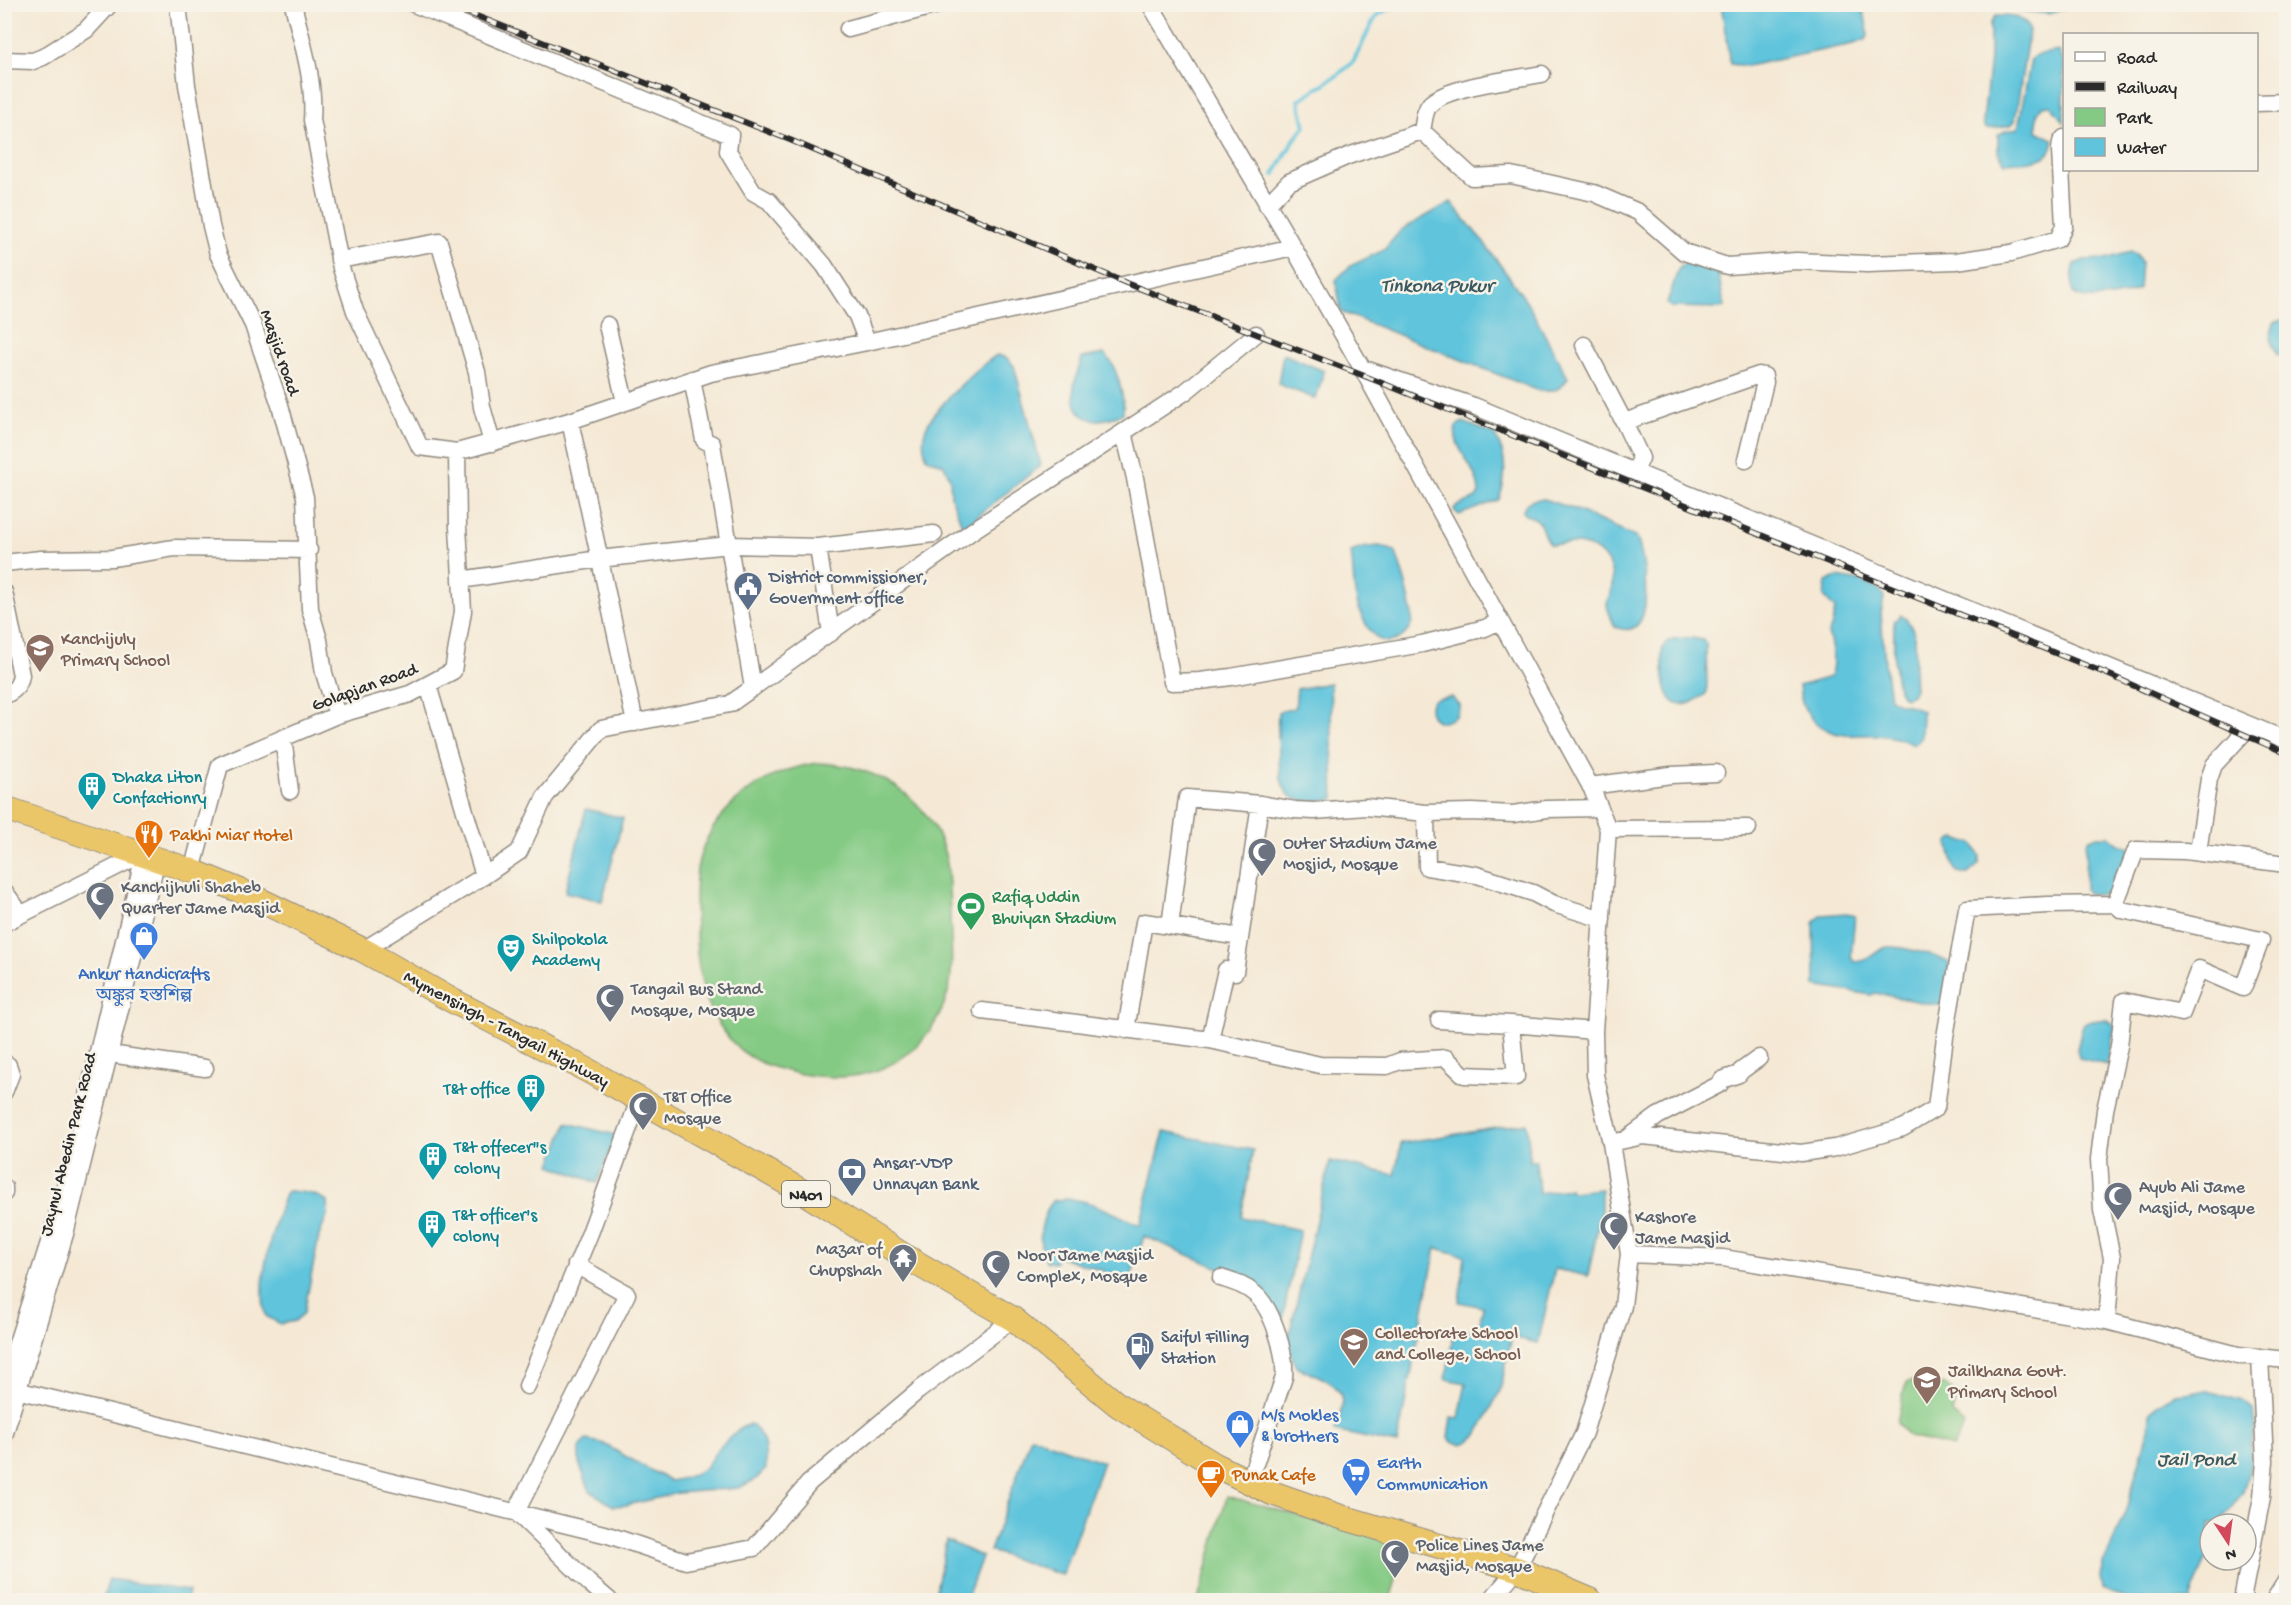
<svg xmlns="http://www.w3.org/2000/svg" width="2291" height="1605" font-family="'Gochi Hand','Noto Sans Bengali',sans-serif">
<rect width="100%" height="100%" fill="#f7f3e8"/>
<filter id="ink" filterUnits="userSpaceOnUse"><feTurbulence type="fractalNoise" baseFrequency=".0167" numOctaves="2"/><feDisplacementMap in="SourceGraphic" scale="12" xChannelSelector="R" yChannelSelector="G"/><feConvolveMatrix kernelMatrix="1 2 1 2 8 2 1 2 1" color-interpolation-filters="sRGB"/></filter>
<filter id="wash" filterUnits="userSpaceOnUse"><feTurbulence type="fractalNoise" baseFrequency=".008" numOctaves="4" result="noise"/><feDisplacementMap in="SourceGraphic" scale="24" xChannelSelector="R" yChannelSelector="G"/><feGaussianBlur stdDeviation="1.35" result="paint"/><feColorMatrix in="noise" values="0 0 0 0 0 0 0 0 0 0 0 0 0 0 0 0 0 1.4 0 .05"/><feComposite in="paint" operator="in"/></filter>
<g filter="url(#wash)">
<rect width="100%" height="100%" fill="#f5e9d5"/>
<path fill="#84ca84" stroke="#587a58" stroke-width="1.5" d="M818,763C877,765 931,797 946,858C950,877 949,898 950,918C951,942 954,969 948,992C934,1043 892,1076 839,1077C805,1077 760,1070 735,1045C705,1014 696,971 696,929C695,909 694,888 697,869C708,810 762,771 818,763Z
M1923,1378L1925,1383L1945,1385L1957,1394L1952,1413L1965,1425L1953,1447L1909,1437L1897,1422L1906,1382Z
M1227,1496L1406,1545L1390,1600H1198Z"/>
<path fill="#5fc4dc" stroke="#457884" stroke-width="1.5" d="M1721,4L1860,5L1865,16L1868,36L1865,40L1853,44L1747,66L1730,64Z
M1990,5H2075L2049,14L1997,8Z
M1995,16C2008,16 2025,15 2029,30L2015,121L2011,125L1987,129L1984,126L1983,122L1990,58V24Z
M2059,51L2064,63V123L2051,105L2042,106L2037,114V131L2053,139C2055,165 2023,161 2005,163L1998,152V135L2005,131L2018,128L2031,59L2036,55Z
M1451,202L1488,248L1527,302L1568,378C1560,391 1552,393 1537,390L1341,312L1336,280L1350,266L1384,250L1401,230Z
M2130,252L2136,254L2141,262L2139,289C2126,296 2085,304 2073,293L2072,275L2075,264L2084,260L2105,259Z
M1686,261L1718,271L1724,306L1721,308L1671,307L1667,304L1678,270Z
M2281,320H2286V358L2277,355L2270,338L2274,323Z
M1104,354C1116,362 1125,399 1123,413C1097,426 1071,422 1074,386C1075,377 1080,367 1082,358Z
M1283,354L1324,371L1316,399L1278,384Z
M997,355L1007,358L1014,366L1041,465L963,528L951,496L950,478L943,464L927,458C924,450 922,439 925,431C931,411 979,366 997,355Z
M1463,422L1494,434C1507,454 1507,477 1499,500L1459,515L1454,510L1455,507L1476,498L1479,493C1478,466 1451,449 1456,426Z
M1544,499L1579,511L1637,538C1644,556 1654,618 1633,628C1627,631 1621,629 1615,627C1612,620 1608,612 1607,605C1607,600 1610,596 1611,591C1616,570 1605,549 1583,545C1573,543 1561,545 1550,544C1537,531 1548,520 1525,515L1523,511C1525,500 1534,499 1544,499Z
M1379,546L1395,551C1401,565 1412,603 1412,619C1412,636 1388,650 1375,636C1368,630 1362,617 1359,608C1352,591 1354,571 1351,552L1362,548Z
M1837,577L1860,581L1880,590L1884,597L1881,613L1885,664L1890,698C1899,707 1910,702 1922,711L1921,738L1914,744C1904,740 1889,736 1878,735C1867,734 1856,736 1845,735C1818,732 1800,713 1799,686L1830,677C1835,665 1832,647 1828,634L1832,625L1835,609L1824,597L1826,582Z
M1901,615C1925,631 1911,663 1915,688L1912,695L1906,698C1891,693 1894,637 1894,621Z
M1692,638L1703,640L1706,644L1707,692C1704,696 1701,697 1696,700C1669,716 1664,688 1663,667C1663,660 1660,650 1665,644C1671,637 1684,638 1692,638Z
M1330,683L1334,799C1291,805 1280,800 1279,755C1278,741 1277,726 1278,712L1295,708L1297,689Z
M1452,697L1460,706L1456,716C1451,719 1444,724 1438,721C1431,718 1427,706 1433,701C1438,697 1447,698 1452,697Z
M586,809L623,818L602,901L565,892Z
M2097,836H2109L2119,844L2130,848L2115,891L2107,895L2087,893L2085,889L2086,845L2088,840Z
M1956,838L1973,844L1980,856L1979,864L1968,874H1961L1955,870L1948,843L1952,839Z
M1847,913L1855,916L1851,956L1854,962C1871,961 1871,954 1884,948C1895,944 1940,956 1949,963L1943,1005H1936L1875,993L1871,995L1815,986L1814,923L1822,915Z
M2106,1019L2115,1026L2107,1065L2079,1058L2077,1049L2083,1025L2086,1022Z
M567,1123L616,1135L597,1183L551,1165Z
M1527,1123L1530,1161H1536L1539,1193L1570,1189L1571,1192L1601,1189V1212L1588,1276L1555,1269L1538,1343L1512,1337L1500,1391L1477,1435L1468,1442L1461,1444L1452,1442L1449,1437L1452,1417L1459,1418L1466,1383L1446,1379L1454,1329L1478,1332L1483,1307L1459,1302L1465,1256L1436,1248L1397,1444L1334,1431C1337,1422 1342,1412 1342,1403C1342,1380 1313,1375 1296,1367L1287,1344L1330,1161L1395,1175L1401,1143Z
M1164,1132L1253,1150L1241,1217L1300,1230L1280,1333L1240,1277L1144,1236L1130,1280L1058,1256L1055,1263L1047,1262C1035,1242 1041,1220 1052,1201C1082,1193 1113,1214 1140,1225Z
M289,1191L308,1193L320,1197L327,1202L328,1214L319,1236L304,1313L295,1321L280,1324L266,1316C256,1281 273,1226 286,1192Z
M2208,1391L2242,1401L2254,1410L2256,1428L2250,1444L2251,1463L2243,1492L2219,1524H2210V1549L2190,1600H2128L2103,1588L2101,1577L2104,1563L2125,1513L2149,1428L2150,1413L2157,1405L2174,1394Z
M750,1424C767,1438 765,1448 766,1469L755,1480L738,1488L678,1493L627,1505L613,1506L590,1491L579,1463V1449L586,1440L602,1443L670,1481L685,1478L704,1469L719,1448L739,1429Z
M1031,1436L1103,1462L1062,1575L990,1551Z
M946,1540L982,1557L966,1600H934Z
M109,1579L189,1591L187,1600H103Z"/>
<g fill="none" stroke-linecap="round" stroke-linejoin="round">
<path stroke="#5fc4dc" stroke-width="4" d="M1274,175L1294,140L1305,126L1299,100L1339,74L1353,62L1374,20L1379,14L1400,4"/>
</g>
</g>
<g filter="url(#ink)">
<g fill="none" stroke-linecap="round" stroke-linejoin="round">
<g stroke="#908a80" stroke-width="19">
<path id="minor" d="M178,4L187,85L211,226L218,254L253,325L280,405L305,497L310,609L319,640L324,673L337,715
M293,4C302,43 315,80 312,120L341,268L355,311L420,447L457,452L570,421L711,373L867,342L1293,247
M414,4L730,135L728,151L753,192L769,201L824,265L857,316L867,342
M1150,4L1293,247L1362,368L1592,789L1608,829L1594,1031L1595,1075L1611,1143L1629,1254L1623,1306L1584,1433L1517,1569L1491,1600
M848,29L941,4
M4,60L33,61L43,57L86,30L110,4
M2256,103L2286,102
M1422,131C1424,122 1424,111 1430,104C1448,86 1516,79 1542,74
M1267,205L1289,182L1348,156L1422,131L1472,177L1511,175L1594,193L1638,212L1684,252L1727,266L1796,261L1867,264L1956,261L2011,253L2058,239L2064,226L2060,150L2061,142L2064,138
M339,260L439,242L477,372L482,407L492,443
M607,325L625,402
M1584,345L1624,422L1759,375L1764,376L1765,382L1746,460
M1362,368L1474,406L2286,740
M692,379L704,440L712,444L729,545L818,547L831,633
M570,421L635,723
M1624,422L1641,458L1635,472
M1126,441L1135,478L1172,682L1200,681L1231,677L1422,644L1485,628L1500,621
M818,547L934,534
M4,563L41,559L112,558L174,548L309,550
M461,580L599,559L729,545L753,688
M4,592L21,675C19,687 15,690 4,696
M428,685L484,876L519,852L545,797L601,729L730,704L975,529L1185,392L1256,334
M283,738L290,791
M1590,786L1671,775L1716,773
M1426,813L1472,812L1513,814L1547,809L1600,808
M1608,829L1748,828
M2198,852L2209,779L2214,765L2250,726
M192,871L220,765L337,715L410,694L453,671L463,611L458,527L457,452
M4,891L21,914
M4,923L142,854
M1170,926L1187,798L1260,804L1295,810L1314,811L1366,807L1426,813L1427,867L1477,875L1533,893L1554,904L1602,919
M363,950L484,876
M982,1011L1210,1040L1320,1065L1387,1066L1400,1061L1446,1058L1464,1075L1516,1077L1511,1024
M1439,1020L1511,1024L1594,1031
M1126,1030L1144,922L1240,937
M1210,1040L1226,970L1235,972L1260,804
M110,1054L205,1068
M4,1063L8,1065L11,1074L4,1092
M1628,1138L1658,1116L1720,1084L1722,1080L1739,1074L1741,1071L1759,1058
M1611,1143L1643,1136L1801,1153L1835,1148L1903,1128L1936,1108L1945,1037L1967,909L2048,905L2115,904L2136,850L2185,851L2286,864
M4,1187V1193
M1629,1254L1723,1258L2107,1321L2238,1355L2286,1360
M576,1265L627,1294L516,1512L589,1583L609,1600
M1221,1278C1233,1282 1245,1285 1255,1294C1273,1309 1286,1354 1284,1377L1249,1482
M2107,1321L2112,1258L2102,1210L2099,1159L2105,1110L2119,1046L2124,1001L2182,1013L2199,969L2243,988L2261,940L2122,910L2115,904
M4,1384L53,1230L77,1142L144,855
M527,1386L590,1233L639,1100
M4,1387L608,1535L686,1561L754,1548L809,1483L918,1391L1013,1319
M4,1436L65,1234L157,859
M2242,1600L2262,1497L2265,1461L2260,1357
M2274,1600L2286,1581"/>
</g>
<g stroke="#908a80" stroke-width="26">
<path id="highway" d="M4,808L192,871L243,892L363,950L451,1000L587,1070L805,1193L901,1254L1013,1319L1118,1405L1215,1465L1272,1493L1338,1516L1517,1569L1590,1600"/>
</g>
<use href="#minor" stroke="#fff" stroke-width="16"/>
<use href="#highway" stroke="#ebc669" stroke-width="24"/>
<g stroke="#2b2b2b" stroke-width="6">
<path id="rail" d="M446,4L790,140L1126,283L1367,377L2105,673L2286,753"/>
</g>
<use href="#rail" stroke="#f7f3e8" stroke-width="4" stroke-dasharray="11" stroke-linecap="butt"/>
</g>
</g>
<defs>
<g id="civic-pin" transform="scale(1.5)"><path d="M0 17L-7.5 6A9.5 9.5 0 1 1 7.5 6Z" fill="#5c6f8a" stroke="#f7f3e8"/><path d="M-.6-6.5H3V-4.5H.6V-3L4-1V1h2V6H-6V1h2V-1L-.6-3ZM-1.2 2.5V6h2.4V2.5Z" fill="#fff"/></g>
<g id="school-pin" transform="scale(1.5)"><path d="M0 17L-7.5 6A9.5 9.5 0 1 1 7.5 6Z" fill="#8d6e63" stroke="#f7f3e8"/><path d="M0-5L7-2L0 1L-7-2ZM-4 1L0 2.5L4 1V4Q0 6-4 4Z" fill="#fff"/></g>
<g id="building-pin" transform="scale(1.5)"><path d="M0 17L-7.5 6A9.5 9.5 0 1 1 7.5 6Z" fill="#0f9aa8" stroke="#f7f3e8"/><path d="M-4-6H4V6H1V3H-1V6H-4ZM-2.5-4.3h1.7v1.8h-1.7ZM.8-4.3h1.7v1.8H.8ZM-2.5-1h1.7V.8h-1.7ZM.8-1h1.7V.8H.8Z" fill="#fff"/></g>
<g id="restaurant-pin" transform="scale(1.5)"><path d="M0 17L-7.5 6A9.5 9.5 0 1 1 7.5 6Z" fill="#e8710a" stroke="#f7f3e8"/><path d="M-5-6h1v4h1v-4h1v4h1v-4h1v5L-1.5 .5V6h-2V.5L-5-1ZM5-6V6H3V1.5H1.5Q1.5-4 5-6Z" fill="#fff"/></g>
<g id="mosque-pin" transform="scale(1.5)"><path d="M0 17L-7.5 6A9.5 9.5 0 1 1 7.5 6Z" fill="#6b7280" stroke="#f7f3e8"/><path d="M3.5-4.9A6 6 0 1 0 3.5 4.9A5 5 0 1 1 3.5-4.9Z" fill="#fff"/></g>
<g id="stadium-pin" transform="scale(1.5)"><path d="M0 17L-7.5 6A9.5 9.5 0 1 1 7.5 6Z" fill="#2e9e5b" stroke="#f7f3e8"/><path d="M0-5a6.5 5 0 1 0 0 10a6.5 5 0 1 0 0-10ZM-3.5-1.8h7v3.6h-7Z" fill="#fff"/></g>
<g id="shop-pin" transform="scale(1.5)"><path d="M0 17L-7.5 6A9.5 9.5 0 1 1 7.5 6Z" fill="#3f7fe0" stroke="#f7f3e8"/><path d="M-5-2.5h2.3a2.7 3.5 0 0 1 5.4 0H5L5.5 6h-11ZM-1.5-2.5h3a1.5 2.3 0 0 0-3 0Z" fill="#fff"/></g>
<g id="theatre-pin" transform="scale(1.5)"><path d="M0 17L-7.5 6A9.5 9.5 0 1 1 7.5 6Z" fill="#0f9aa8" stroke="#f7f3e8"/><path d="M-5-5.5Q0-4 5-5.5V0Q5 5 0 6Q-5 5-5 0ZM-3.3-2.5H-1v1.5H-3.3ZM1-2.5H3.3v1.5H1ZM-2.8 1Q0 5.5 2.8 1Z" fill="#fff"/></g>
<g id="bank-pin" transform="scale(1.5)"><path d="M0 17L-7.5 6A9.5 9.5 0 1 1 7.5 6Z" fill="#5c6f8a" stroke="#f7f3e8"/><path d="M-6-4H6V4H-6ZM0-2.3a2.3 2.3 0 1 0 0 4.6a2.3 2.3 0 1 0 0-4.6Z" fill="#fff"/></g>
<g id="temple-pin" transform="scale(1.5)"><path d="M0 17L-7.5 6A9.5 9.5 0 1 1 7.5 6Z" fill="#6b7280" stroke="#f7f3e8"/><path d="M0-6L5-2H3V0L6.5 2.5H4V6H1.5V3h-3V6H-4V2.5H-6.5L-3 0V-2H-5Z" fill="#fff"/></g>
<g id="fuel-pin" transform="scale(1.5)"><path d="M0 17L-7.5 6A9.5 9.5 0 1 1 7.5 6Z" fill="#5c6f8a" stroke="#f7f3e8"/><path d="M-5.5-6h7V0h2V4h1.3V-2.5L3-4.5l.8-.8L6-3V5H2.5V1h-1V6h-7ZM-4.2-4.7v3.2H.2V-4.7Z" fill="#fff"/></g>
<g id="supermarket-pin" transform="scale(1.5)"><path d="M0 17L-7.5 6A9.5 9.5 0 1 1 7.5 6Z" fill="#3f7fe0" stroke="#f7f3e8"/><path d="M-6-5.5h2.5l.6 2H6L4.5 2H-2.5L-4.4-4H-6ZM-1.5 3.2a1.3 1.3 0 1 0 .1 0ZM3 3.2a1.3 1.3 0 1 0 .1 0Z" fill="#fff"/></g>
<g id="cafe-pin" transform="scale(1.5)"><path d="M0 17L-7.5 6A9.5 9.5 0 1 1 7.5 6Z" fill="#e8710a" stroke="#f7f3e8"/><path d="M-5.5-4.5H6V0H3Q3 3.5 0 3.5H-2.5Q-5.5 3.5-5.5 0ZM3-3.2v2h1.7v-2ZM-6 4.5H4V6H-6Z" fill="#fff"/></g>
</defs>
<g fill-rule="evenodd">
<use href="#civic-pin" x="748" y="586"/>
<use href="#school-pin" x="40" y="648"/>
<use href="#building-pin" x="92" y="786"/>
<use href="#restaurant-pin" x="149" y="834"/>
<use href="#mosque-pin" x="1262" y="852"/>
<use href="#mosque-pin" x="100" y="896"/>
<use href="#stadium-pin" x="971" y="906"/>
<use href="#shop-pin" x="144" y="936"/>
<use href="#theatre-pin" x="511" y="948"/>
<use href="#mosque-pin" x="610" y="998"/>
<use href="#building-pin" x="531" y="1088"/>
<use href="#mosque-pin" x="643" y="1106"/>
<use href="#building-pin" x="433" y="1156"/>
<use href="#bank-pin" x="852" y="1172"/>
<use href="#mosque-pin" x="2118" y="1196"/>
<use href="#building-pin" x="432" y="1224"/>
<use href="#mosque-pin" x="1614" y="1226"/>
<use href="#temple-pin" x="903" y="1258"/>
<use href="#mosque-pin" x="996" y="1264"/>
<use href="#school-pin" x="1354" y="1342"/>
<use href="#fuel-pin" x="1140" y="1346"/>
<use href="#school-pin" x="1927" y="1380"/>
<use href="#shop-pin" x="1240" y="1424"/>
<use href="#supermarket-pin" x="1356" y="1472"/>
<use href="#cafe-pin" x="1211" y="1474"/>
<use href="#mosque-pin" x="1395" y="1554"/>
</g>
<g text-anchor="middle" stroke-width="5" stroke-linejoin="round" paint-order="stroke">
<rect fill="#f7f3e8" stroke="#686764" stroke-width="1.5" x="782" y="1181" width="48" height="26" rx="4.5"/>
<g font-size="16" font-weight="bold" fill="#2b2b2b">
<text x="806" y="1200">N401</text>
</g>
<g font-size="18" fill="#2b2b2b" stroke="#f7f3e8">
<text transform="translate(281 352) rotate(71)" y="6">Masjid road</text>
<text transform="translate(364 686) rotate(-20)" y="6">Golapjan Road</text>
<text transform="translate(507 1028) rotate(28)" y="6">Mymensingh - Tangail Highway</text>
<text transform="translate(67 1144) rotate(-76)" y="6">Jaynul Abedin Park Road</text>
</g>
<g font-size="18" fill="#4e5e75" stroke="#f7f3e8" text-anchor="start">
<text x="769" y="582">District commissioner,<tspan x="769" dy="21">Government office</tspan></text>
<text x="873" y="1168">Ansar-VDP<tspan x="873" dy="21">Unnayan Bank</tspan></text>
<text x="1161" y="1342">Saiful Filling<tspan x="1161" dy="21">Station</tspan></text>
</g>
<g font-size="18" fill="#785e54" stroke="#f7f3e8" text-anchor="start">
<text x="61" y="644">Kanchijuly<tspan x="61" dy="21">Primary School</tspan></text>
<text x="1375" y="1338">Collectorate School<tspan x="1375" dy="21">and College, School</tspan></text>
<text x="1948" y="1376">Jailkhana Govt.<tspan x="1948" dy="21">Primary School</tspan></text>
</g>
<g font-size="18" fill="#0d838f" stroke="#f7f3e8" text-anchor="start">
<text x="113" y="782">Dhaka Liton<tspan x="113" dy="21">Confactionry</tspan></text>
<text x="532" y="944">Shilpokola<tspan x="532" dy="21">Academy</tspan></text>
<text x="510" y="1094" text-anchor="end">T&amp;t office</text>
<text x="454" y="1152">T&amp;t offecer"s<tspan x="454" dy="21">colony</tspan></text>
<text x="453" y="1220">T&amp;t officer's<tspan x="453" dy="21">colony</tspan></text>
</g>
<g font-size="18" fill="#c56008" stroke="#f7f3e8" text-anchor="start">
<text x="170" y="840">Pakhi Miar Hotel</text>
<text x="1232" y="1480">Punak Cafe</text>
</g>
<g font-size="18" fill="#5b616d" stroke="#f7f3e8" text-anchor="start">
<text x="1283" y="848">Outer Stadium Jame<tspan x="1283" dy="21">Mosjid, Mosque</tspan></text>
<text x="121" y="892">Kanchijhuli Shaheb<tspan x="121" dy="21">Quarter Jame Masjid</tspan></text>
<text x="631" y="994">Tangail Bus Stand<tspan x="631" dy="21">Mosque, Mosque</tspan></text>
<text x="664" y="1102">T&amp;T Office<tspan x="664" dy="21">Mosque</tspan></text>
<text x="2139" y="1192">Ayub Ali Jame<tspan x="2139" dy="21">Masjid, Mosque</tspan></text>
<text x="1635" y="1222">Kashore<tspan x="1635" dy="21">Jame Masjid</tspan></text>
<text x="882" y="1254" text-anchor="end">Mazar of<tspan x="882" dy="21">Chupshah</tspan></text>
<text x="1017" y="1260">Noor Jame Masjid<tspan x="1017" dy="21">Complex, Mosque</tspan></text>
<text x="1416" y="1550">Police Lines Jame<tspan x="1416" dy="21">Masjid, Mosque</tspan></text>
</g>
<g font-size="18" fill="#27864d" stroke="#f7f3e8" text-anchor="start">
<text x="992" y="902">Rafiq Uddin<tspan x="992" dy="21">Bhuiyan Stadium</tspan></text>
</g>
<g font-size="18" fill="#366cbe" stroke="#f7f3e8" text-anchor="start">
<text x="144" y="979" text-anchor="middle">Ankur Handicrafts<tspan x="144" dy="21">অঙ্কুর হস্তশিল্প</tspan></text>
<text x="1261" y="1420">M/s Mokles<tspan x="1261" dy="21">&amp; brothers</tspan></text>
<text x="1377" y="1468">Earth<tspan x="1377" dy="21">Communication</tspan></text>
</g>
<g font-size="20" font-style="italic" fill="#3b5960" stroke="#f7f3e8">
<text x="1437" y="291">Tinkona Pukur</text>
<text x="2196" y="1465">Jail Pond</text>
</g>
</g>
<rect width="2291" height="1605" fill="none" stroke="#f7f3e8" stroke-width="24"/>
<rect x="2063" y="33" width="195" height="138" fill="#f7f3e8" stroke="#a5a39c" stroke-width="1.5"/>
<rect x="2075" y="52" width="30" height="9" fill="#ffffff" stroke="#a5a39c" stroke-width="1.5"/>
<text x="2117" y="63" font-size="18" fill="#2b2b2b">Road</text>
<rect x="2075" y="82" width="30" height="9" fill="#2b2b2b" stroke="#a5a39c" stroke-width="1.5"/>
<text x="2117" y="93" font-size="18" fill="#2b2b2b">Railway</text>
<rect x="2075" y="108" width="30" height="18" fill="#84ca84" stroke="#a5a39c" stroke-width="1.5"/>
<text x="2117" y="123" font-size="18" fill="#2b2b2b">Park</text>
<rect x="2075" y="138" width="30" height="18" fill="#5fc4dc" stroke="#a5a39c" stroke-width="1.5"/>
<text x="2117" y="153" font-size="18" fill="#2b2b2b">Water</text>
<g transform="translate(2228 1542) rotate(167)"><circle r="28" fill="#f7f3e8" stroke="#a5a39c" stroke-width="1.5"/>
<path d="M0-4.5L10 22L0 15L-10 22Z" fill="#d1495b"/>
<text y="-9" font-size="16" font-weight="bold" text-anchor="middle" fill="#2b2b2b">N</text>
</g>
</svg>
